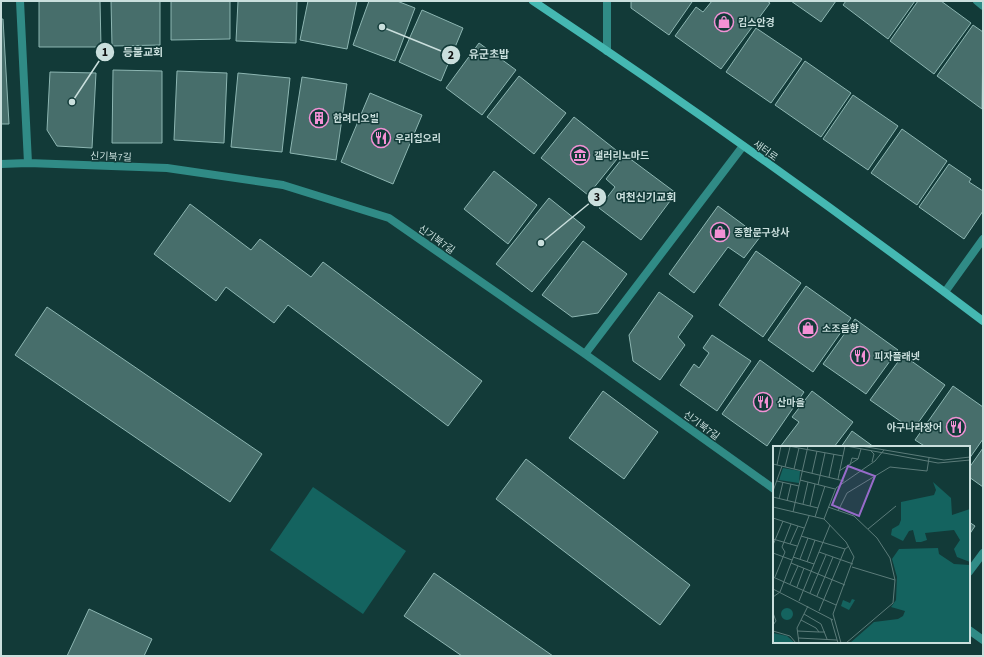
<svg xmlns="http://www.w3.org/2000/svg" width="984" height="657" font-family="'Source Sans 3','Noto Sans KR',sans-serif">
<rect width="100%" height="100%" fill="#123a38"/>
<path fill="#14635f" d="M313,487L406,551L363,614L270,550Z"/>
<path fill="#476e6b" stroke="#8db6b2" d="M39,1H100L101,47H39Z
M111,1H160V45L112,46Z
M171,1H230V39L171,40Z
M238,1H297L296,43L236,41Z
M308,1H357L347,49L300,40Z
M369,1H397L415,8L395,61L353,45Z
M631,1H691L692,2L669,35L631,8Z
M712,1H767L770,3L721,69L675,36L696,7L703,12Z
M791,1H836L821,22Z
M846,1H915L888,39L843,5Z
M918,1H941L971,23L934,74L890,41Z
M422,10L463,28L441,81L399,62Z
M1,19H3L9,124H1Z
M973,25L983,32L982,109L937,76Z
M756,28L802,59L771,103L726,72Z
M479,43L516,70L482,115L446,88Z
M805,61L851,93L821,137L775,105Z
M113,70L162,71V143H112Z
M177,71L227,73L224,143L174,140Z
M50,72L96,73L92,148L57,146L47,130Z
M238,73L290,78L282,152L231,147Z
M519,76L566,113L534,154L487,117Z
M302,77L347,84L336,160L290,153Z
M370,93L422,115L393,184L341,162Z
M853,95L898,126L868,170L823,139Z
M574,117L621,154L588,195L541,158Z
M902,129L947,161L917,205L871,173Z
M625,155L676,193L641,240L599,208L615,187L606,179Z
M949,164L971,179L969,182L983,191V211L964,239L919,207Z
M494,171L537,205L508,244L464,209Z
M549,198L585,227L532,292L496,264Z
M190,204L251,250L260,239L311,277L323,262L482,381L448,426L288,305L274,323L226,287L216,301L154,254Z
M718,206L760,237L744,258L728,247L694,293L669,274Z
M583,241L627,274L598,313L572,317L542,295Z
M756,251L801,283L763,337L719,305Z
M806,286L851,318L813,372L768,340Z
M659,292L693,316L678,337L685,345L660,380L633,361L629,335Z
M47,307L262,454L230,502L15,355Z
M855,319L898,350L866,394L823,364Z
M712,335L751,361L717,411L680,385L694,364L699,368L709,353L703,348Z
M903,355L945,385L913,430L870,400Z
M760,360L804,392L767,446L722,414Z
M953,386L983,407V439L969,459V447H926L915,440Z
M603,391L658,432L624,479L569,438Z
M812,391L853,422L834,447H780L799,422L792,417Z
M852,431L874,447H841Z
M983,448V487L969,477V468Z
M526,459L690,585L660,625L496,499Z
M969,522L975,526L969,535Z
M434,573L553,656H462L404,616Z
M89,609L152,639L144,656H67Z"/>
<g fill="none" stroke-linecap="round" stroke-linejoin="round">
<path stroke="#308b86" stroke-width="8" d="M20,1L28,163
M607,1V51
M977,1L983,6
M1,164L28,163L167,168L283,185L389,218L585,354L774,489
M945,292L983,239
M585,354L743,146
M969,572L983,553
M969,630L983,640"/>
<path stroke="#45b8b2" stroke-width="8" d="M533,1C686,103 836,210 983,321"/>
</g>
<defs>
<g id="shop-ring" transform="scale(1)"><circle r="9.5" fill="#123a38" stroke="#f391d5" stroke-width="1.5"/><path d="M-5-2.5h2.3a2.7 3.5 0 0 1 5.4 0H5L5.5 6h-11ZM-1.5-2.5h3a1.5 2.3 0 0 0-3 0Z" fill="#f391d5"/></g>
<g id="building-ring" transform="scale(1)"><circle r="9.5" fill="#123a38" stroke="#f391d5" stroke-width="1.5"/><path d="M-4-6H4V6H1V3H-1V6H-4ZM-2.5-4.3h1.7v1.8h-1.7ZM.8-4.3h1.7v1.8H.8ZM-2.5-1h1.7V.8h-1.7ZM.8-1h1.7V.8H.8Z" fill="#f391d5"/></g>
<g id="restaurant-ring" transform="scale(1)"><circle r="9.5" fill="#123a38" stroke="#f391d5" stroke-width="1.5"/><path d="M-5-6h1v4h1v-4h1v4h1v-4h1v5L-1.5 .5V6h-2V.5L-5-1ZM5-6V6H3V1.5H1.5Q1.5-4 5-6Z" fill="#f391d5"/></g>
<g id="museum-ring" transform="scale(1)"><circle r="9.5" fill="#123a38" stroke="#f391d5" stroke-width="1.5"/><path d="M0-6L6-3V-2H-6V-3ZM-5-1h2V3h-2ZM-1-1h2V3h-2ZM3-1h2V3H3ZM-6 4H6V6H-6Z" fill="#f391d5"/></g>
</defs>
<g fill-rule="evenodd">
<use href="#shop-ring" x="724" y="22"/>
<use href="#building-ring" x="319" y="118"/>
<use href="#restaurant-ring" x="381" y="138"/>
<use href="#museum-ring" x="580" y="155"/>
<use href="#shop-ring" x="720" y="232"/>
<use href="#shop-ring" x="808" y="328"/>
<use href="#restaurant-ring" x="860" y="356"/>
<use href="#restaurant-ring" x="763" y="402"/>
<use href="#restaurant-ring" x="956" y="427"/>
</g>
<g text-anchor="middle" stroke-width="3" stroke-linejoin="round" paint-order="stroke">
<g font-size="10" font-weight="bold" fill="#cadfdd" stroke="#123a38" text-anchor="start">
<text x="738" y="26">킴스안경</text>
<text x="333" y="122">한려디오빌</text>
<text x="395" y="142">우리집오리</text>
<text x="594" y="159">갤러리노마드</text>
<text x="734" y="236">종합문구상사</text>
<text x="822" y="332">소조음향</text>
<text x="874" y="360">피자플래넷</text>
<text x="777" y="406">산마을</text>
<text x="942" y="431" text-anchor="end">아구나라장어</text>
</g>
<g font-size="10" fill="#cadfdd" stroke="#123a38">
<text transform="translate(766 150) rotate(36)" y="4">새터로</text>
<text transform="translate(111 156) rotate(2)" y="4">신기북7길</text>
<text transform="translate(437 239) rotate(35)" y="4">신기북7길</text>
<text transform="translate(702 425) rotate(36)" y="4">신기북7길</text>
</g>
</g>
<g transform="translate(773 446)">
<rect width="197" height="197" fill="#123a38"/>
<path d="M10,22L27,25L26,37L6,34ZM160,36L178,52L179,69L197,63V116L184,111L181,103L187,94L181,84L152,87L154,94L148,96H143L140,84L136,85L130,95L118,89L119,83L126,79L128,74V56L161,49L163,44ZM165,102L166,108L181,118L197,119V197H77L101,176L125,173L130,170L132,165L118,161L123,154L124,131L119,113L126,103ZM79,153L82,154L76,164L68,160L70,154L77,157ZM8 168a6 6 0 1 1 12 0a6 6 0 1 1-12 0ZM0,187L14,190L22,197H0Z" fill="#14635f"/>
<path fill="none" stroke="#5c7c7a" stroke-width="1" d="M15,0L70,10M73,0L165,17L197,14M88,0L171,14L197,11M98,5L101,8L99,16M0,18L71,35M4,19L8,0M77,19L79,12L85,13M12,21L17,1M21,23L26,2M66,25L85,13L88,3M39,27L44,5M56,31L61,8M65,33L72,0M27,34L62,43M4,35L26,40M45,39L52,7M0,45L9,20M0,51L45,62M6,53L10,36M14,55L18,38M30,58L35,36M37,60L42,38M0,61L51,73M55,61L81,70L104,92L117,112L122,134L120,157L73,197M65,65L74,47L117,21L154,25L156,12M20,66L35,0M42,71L52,40M0,72L31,82M95,83L123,60M28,90L72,103L76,100M0,93L24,100M17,98L25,80M0,99L10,75M46,106L80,118M0,107L19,114M20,111L41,118M27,113L35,92M34,116L42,94M18,117L72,139M79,121L122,134M0,131L63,159M2,131L12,106L9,101L18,78M17,138L25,120M24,141L31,122M0,143L60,174M37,147L53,109M44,150L60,111M0,151L7,146L36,70M26,155L57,79M46,165L72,103M0,167L3,175L0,179M31,168L48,178L54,193M58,173L65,197M28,174L43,182L46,186H52M0,185L17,190L23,197M24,185L46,186M25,192L64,194M26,197L24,182L35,160M68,197L60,168L81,111L73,96L51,73L63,42L102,15L111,4"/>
<path fill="#976bca" fill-opacity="0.15" stroke="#976bca" stroke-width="2" d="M75,20L102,30L86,70L59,59Z"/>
<rect width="197" height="197" fill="none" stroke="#cadfdd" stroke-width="2"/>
</g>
<path fill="none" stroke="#cadfdd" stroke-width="1.5" d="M72 102L105 52M382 27L451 55M541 243L597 197"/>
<g fill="#cadfdd" stroke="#123a38" stroke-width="1.5">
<circle cx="72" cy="102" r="4"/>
<circle cx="382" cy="27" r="4"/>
<circle cx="541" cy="243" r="4"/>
<circle cx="105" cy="52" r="10"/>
<circle cx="451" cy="55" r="10"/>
<circle cx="597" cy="197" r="10"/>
</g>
<g font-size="12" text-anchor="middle" font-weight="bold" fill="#111">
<text x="105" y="56">1</text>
<text x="451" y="59">2</text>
<text x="597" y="201">3</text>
</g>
<g font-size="11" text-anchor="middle" font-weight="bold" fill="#cadfdd" stroke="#123a38" stroke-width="3" stroke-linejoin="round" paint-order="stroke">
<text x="143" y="56">등불교회</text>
<text x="489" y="58">유군초밥</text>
<text x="646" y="201">여천신기교회</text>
</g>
<rect width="984" height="657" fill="none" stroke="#cadfdd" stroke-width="4"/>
</svg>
